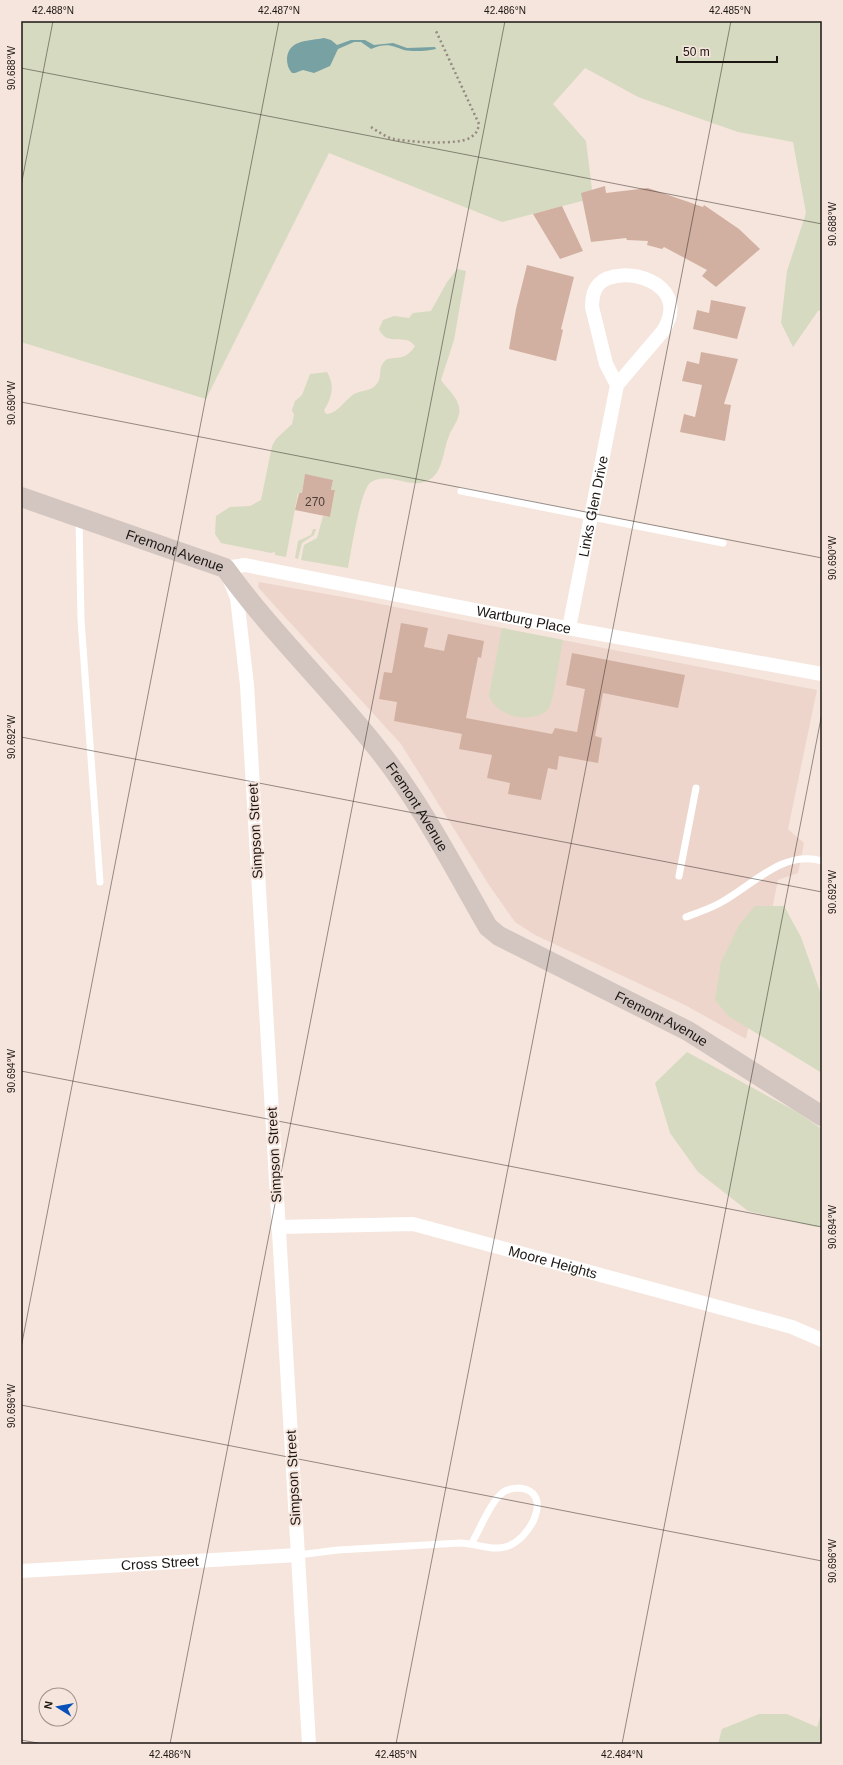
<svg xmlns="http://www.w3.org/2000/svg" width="843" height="1765" font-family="Helvetica,sans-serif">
<rect width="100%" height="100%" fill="#f6e5dc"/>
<path fill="#edd5cb" d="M259,582L365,601L817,690L788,829L804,843L798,873L778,880L746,1039L685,1005L535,935L515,922L489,885L401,744L274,605L258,587Z"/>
<path fill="#d6dac0" d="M21,21H822V310L818,311L793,347L781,323L787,271L806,213L793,142L738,132L638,97L585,68L553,104L586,141L593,198L502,222L329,153L206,399L21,342Z
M457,269L466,271L454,340L441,380C448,390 462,401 459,414C458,421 451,430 449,436C442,452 444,476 424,482C409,488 386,471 370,483C360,491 351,553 348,568L301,560L304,545L317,538L323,516L330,517L335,491L331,490L333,480L305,475L302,493H298L286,557L275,555V552L271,553L221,543L215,534L216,516L230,507L250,506L261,500L272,446L276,439L292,424L294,415L292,410L295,401L302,395L310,374L327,372C335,385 332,398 324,410L326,414C338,414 346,398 356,393C364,390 373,391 378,382C382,376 378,368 384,362C391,353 403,365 415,346C405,332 387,348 379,329L383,320L394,316L409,318L413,313L431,311L447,282Z
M313,529H316L314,535L302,543L298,559L295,558L298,541L311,535Z
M502,628L563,640C560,652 554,701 549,708C542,718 525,719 514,716C503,713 492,706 489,695Z
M755,906H784L801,937L822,997V1073L728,1016L715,1000L721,962L739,925Z
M687,1052L797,1112L822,1129V1227H816L748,1211L698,1172L670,1133L655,1083Z
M822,1711V1744H718L722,1729L759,1714H787L817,1727Z"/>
<path fill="#78a1a3" d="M324,38L331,40L337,45L351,40H365L374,45L393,43L407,48L435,47L436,49C428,51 413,52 404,50C390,45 386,43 371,49L361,42H354L338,49L330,66L314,73L303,70L295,73H292C288,68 287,64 287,58C289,39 310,41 324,38Z"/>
<path fill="#d2b0a1" d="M605,186L606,193L648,188L703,207L704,205L739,229L760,249L716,287L702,276L707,270L664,247L662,249L647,245L648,241L627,240L626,238L591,242L581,193Z
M562,206L583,251L560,259L533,214Z
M527,265L574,277L561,329L563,330L556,361L509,349L516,309Z
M711,300L746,307L737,339L693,329L697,310L709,313Z
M701,352L738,359L724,404L731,405L725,441L680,432L684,414L695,417L702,385L682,381L687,361L699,364Z
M305,474L333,480L331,490H335L330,517L295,510L299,493H302Z
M401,623L428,628L424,647L444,651L448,634L484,641L481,658L478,657L466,718L552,734L555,728L577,732L585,689L566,685L572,653L685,675L678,708L603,693L595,736L602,738L598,763L559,756L557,770L548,768L541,800L508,794L510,783L487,778L492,755L459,749L462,734L394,721L397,702L379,699L384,672L392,673Z"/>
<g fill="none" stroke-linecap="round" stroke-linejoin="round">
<path stroke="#958982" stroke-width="2.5" stroke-dasharray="2 3" stroke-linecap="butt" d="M371,127C377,131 383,135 390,138C403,142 461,146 471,137C476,134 478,130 479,124L436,31"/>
<path stroke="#fff" stroke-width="7" d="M461,491L723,543
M79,519L81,620L100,882
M679,876L696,788
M686,917C697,913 709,909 720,903C752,886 783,849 822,861
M298,1555L338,1550L460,1543C475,1543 491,1551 505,1547C530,1541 555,1492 520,1488C513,1488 504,1490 500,1495C489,1505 480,1529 472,1543"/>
<g stroke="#fff" stroke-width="14">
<path id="s1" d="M569,628L617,385L606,364L592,307C592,299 593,290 599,284C619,263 694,281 663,331L617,385"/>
<path id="s2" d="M278,1227L413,1224L792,1327L822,1340"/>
<path id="s3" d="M21,1571L298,1555"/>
<path id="s4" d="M309,1744L247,685L237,598L225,568L245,565L572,629L822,674"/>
</g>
<path stroke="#d3c6c0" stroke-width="20" id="s5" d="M21,497L225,568C271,632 328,686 377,748C421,803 453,866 488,927L499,936L688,1031L822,1116"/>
</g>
<path fill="none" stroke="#1c1613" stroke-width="1" stroke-opacity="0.45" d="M21,68L822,224M21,186L53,21M21,402L822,558M21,737L822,892M21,1071L822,1227M21,1348L279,21M21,1405L822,1561M21,1740L43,1744M170,1744L505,21M396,1744L731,21M622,1744L822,713"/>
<g text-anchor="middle" stroke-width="4" stroke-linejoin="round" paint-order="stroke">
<g font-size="12" fill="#4a3c36">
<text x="315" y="506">270</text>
</g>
<g font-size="14" fill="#1c1613" stroke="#f6e5dc">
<text dy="5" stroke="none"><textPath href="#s1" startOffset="124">Links Glen Drive</textPath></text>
<text dy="5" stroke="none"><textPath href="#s5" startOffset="163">Fremont Avenue</textPath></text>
<text dy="5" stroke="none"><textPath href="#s4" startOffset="1485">Wartburg Place</textPath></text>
<text dy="5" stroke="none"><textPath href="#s5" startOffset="523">Fremont Avenue</textPath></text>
<text transform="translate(255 831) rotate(-93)" y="5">Simpson Street</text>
<text dy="5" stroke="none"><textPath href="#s5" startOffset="859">Fremont Avenue</textPath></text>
<text transform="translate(274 1155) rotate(-93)" y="5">Simpson Street</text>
<text dy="5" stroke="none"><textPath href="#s2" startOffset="280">Moore Heights</textPath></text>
<text transform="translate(293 1478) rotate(-93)" y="5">Simpson Street</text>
<text dy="5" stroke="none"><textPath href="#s3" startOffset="139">Cross Street</textPath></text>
</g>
</g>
<rect width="843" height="1765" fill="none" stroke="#f6e5dc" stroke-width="44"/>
<g transform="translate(58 1707) rotate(281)"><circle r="19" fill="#f6e5dc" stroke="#9f928c"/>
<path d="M0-3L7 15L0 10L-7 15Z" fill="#084fba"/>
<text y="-6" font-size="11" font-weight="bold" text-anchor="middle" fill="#1c1613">N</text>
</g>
<path d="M677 56v6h100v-6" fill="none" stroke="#1c1613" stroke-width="2"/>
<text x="683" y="56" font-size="12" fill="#1c1613" stroke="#f6e5dc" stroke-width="3" paint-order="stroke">50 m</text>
<rect x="22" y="22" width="799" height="1721" fill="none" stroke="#1c1613" stroke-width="1.5"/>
<g font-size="10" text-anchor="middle" fill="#1c1613">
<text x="53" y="14">42.488°N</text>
<text x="279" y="14">42.487°N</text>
<text x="505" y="14">42.486°N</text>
<text x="730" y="14">42.485°N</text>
<text transform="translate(11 68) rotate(-90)" y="4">90.688°W</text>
<text transform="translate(832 224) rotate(-90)" y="4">90.688°W</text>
<text transform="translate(11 403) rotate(-90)" y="4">90.690°W</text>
<text transform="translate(832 558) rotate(-90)" y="4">90.690°W</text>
<text transform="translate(11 737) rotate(-90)" y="4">90.692°W</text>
<text transform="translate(832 892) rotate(-90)" y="4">90.692°W</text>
<text transform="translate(11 1071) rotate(-90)" y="4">90.694°W</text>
<text transform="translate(832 1227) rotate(-90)" y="4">90.694°W</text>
<text transform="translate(11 1406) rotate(-90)" y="4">90.696°W</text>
<text transform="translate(832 1561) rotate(-90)" y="4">90.696°W</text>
<text x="170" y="1758">42.486°N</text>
<text x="396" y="1758">42.485°N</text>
<text x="622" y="1758">42.484°N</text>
</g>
</svg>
